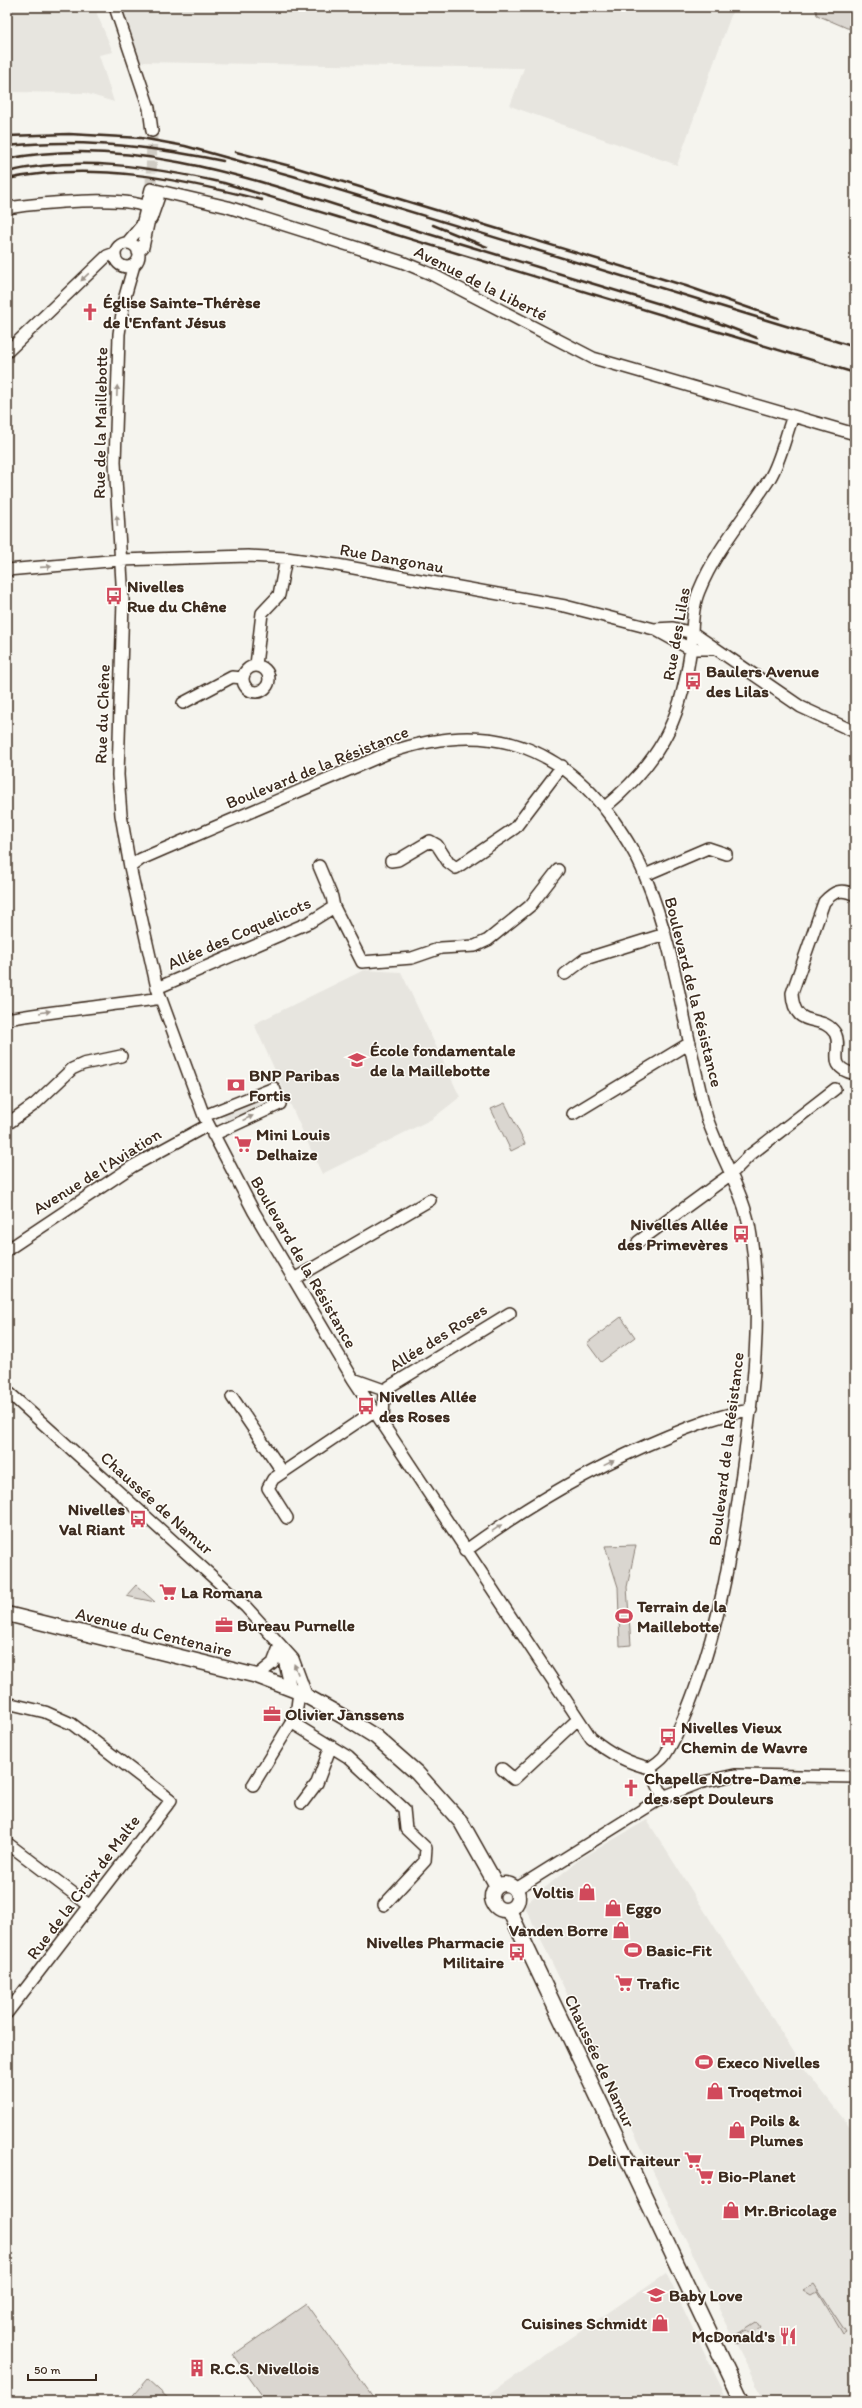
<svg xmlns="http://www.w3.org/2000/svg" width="862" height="2408" font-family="Itim,sans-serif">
<rect width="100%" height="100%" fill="#f5f4ee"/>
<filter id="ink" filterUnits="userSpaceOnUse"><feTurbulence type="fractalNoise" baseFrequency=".025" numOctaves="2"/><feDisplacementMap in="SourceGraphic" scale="8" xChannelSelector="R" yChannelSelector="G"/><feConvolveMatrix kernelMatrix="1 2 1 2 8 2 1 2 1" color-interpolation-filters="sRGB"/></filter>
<g filter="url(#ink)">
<path fill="#e7e5df" d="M7,7H98L97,14L113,52L99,55L114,102L85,93L7,92Z
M121,7H734L677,165L510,106L524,68L140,62Z
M364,970L401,972L460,1097L432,1119L322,1174L254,1024Z
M271,1094L274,1103L226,1123L223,1115Z
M647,1820L804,2068L855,2134V2401H764L524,1905L580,1859Z
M666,2273L728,2401H479Z"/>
<path fill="#dad6d0" stroke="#8a8077" d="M815,7H855V29L847,28L817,15Z
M505,1103L525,1144L511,1151L491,1109Z
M621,1317L635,1337L601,1362L587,1343Z
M636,1545L627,1587L631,1645L620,1646L618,1587L605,1546Z
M136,1585L155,1602L126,1596Z
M814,2284L846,2332L843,2334L818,2292L811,2296L803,2291Z
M306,2304L376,2401H266L233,2355Z
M756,2322L760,2328L752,2334L747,2330L739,2335L742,2341L736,2344L732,2337Z
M147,2379L171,2401H128Z"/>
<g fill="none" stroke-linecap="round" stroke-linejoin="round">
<path stroke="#d0ccc4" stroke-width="11" stroke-dasharray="11 5.5" stroke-linecap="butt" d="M151,189L152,131"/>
<g stroke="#3b2a1e" stroke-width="14">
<path id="minor" d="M115,7L149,108L152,131
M151,189L228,207L402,262L431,274L593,358L855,434
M151,189L158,199L151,219
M7,208C34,204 132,193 151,210L143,247L138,252
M127,243L142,225L151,189
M115 255a12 12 0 1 1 24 0a12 12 0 1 1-24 0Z
M134,265L124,300L119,334L118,370L115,462L123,600L118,775L121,815L130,867L157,988L204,1116L254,1212L353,1379L591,1738C609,1753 627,1763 650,1768
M7,352L107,256L115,253
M7,570L120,560L248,556L286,558L337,565L565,606L654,629L673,628L693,633L801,707L855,732
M654,629L690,649H714
M256,665L262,613L279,595L286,558
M243 679a13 13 0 1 1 26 0a13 13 0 1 1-26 0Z
M183,703L232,677L243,678
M604,808C658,763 680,724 690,654C693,633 691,610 699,591C716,549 746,516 770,478C780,462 786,434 793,416
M391,861L398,860L430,841L437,845L448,862L456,868L515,828L562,766
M130,867L141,859L164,849L388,753C480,721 554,739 612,818C625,837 637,855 645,876C677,953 685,1038 707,1118C721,1159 745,1193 751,1236C763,1314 753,1395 742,1473C732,1547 721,1619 695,1689C687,1711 678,1735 665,1755C662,1760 655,1764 650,1768
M645,875L708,848L726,854
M855,895C841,888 834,891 824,902L792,993C794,1032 822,1012 835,1033C844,1049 824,1067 855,1074
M334,907L362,962L412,958L441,948L475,946L488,940L530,906L558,870
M565,974L585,959L665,934
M157,988L310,922L334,907L332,897L319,866
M7,1019C58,1010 109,1006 161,998
M573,1114L690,1043
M204,1116L274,1088L280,1104L213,1135
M7,1124L35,1104L72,1069L83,1064L121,1056
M638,1242L731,1174L750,1155L835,1089
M7,1250L133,1166L208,1125
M294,1279L430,1200
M353,1379L384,1390L383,1424
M384,1390L510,1313
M7,1391L246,1607L293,1659L307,1697
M232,1397L282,1471
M287,1518L268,1488L273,1479L374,1411
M465,1551C528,1505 595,1466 668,1436C695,1425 722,1414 751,1410
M281,1647L291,1689
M257,1676L273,1663L280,1645
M7,1703L45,1712L72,1724L171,1800L7,2013
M291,1722L348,1757L404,1809L406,1829L426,1848L425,1861L384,1905
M650,1768L663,1797
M502,1769L514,1779L577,1720
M253,1785L296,1715L299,1692
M302,1803L317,1783L331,1746
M7,1843L90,1906
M516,1889L663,1797L699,1783L735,1775L855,1777"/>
</g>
<g stroke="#3b2a1e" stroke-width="17">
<path id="major" d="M7,1614L257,1676L299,1692L342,1716L376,1737L417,1773L461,1822L497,1886
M492 1897a13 13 0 1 1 26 0a13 13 0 1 1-26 0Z
M509,1910L742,2401"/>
</g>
<use href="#minor" stroke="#fdfcf7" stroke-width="11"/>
<use href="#major" stroke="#fdfcf7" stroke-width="14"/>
<path stroke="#3b2a1e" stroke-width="2.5" d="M7,136L69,134L141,138L185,146L293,176L855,347
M7,146C79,138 152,146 223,161
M236,152L294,167L686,286L778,318
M7,159C139,132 278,188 402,226C502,256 603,287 703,317L757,338
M7,172C79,155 153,167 224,183L855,373
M7,179C93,161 179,179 262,200
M433,225L487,247"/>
</g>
<defs><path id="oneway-solid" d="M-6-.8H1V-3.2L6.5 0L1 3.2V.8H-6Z"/></defs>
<g fill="#9c938a">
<use href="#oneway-solid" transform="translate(85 277) rotate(136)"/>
<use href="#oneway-solid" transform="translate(117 391) rotate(-88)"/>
<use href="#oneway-solid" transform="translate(117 521) rotate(-94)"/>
<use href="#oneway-solid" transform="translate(46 567) rotate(-4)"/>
<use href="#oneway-solid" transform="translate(45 1012) rotate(-10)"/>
<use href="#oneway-solid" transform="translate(248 1118) rotate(-24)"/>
<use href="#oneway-solid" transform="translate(609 1463) rotate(-26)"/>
<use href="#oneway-solid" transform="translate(497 1528) rotate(-34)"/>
<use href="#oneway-solid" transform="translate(296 1669) rotate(-111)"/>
</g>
</g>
<defs>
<g id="church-bare" transform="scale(1.38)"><path d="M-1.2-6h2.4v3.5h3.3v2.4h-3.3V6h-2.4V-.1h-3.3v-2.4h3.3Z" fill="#d1495b" stroke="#fdfcf7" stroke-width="2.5" paint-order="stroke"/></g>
<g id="bus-bare" transform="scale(1.38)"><path d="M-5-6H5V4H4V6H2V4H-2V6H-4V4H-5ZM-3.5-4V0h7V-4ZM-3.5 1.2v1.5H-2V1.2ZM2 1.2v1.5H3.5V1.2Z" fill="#d1495b" stroke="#fdfcf7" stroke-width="2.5" paint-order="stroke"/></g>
<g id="school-bare" transform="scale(1.38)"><path d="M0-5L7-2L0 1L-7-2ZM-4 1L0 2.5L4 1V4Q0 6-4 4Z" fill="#d1495b" stroke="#fdfcf7" stroke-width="2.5" paint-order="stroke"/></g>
<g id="bank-bare" transform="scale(1.38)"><path d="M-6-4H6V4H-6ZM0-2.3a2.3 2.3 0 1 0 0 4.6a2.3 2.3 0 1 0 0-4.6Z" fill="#d1495b" stroke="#fdfcf7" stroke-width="2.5" paint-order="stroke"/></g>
<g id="supermarket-bare" transform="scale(1.38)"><path d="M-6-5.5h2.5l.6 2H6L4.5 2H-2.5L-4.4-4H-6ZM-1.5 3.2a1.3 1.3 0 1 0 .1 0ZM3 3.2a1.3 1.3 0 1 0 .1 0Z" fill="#d1495b" stroke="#fdfcf7" stroke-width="2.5" paint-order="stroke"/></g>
<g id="stadium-bare" transform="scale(1.38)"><path d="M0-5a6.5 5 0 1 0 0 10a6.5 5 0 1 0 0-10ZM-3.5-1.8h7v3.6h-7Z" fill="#d1495b" stroke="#fdfcf7" stroke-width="2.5" paint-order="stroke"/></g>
<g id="office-bare" transform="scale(1.38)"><path d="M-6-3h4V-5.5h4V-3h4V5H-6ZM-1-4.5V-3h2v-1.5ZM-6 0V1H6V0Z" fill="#d1495b" stroke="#fdfcf7" stroke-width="2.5" paint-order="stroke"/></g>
<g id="shop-bare" transform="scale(1.38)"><path d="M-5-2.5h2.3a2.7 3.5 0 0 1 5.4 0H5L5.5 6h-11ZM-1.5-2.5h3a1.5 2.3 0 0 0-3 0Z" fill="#d1495b" stroke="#fdfcf7" stroke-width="2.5" paint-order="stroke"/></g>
<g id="restaurant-bare" transform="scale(1.38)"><path d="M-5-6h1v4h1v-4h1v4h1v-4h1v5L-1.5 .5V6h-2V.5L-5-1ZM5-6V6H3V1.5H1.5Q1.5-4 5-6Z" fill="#d1495b" stroke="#fdfcf7" stroke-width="2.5" paint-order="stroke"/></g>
<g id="building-bare" transform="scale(1.38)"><path d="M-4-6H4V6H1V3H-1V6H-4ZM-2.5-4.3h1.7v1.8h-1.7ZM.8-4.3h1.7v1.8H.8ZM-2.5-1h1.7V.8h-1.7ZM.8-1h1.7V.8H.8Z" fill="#d1495b" stroke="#fdfcf7" stroke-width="2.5" paint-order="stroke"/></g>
</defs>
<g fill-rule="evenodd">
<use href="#church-bare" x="90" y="312"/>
<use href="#bus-bare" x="114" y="596"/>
<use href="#bus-bare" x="693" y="681"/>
<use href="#school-bare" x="357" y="1060"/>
<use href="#bank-bare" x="236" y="1085"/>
<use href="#supermarket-bare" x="243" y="1144"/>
<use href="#bus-bare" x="741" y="1234"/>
<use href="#bus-bare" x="366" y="1406"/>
<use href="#bus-bare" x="138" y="1519"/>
<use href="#supermarket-bare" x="168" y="1592"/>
<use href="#stadium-bare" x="624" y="1616"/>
<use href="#office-bare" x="224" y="1625"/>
<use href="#office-bare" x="272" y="1714"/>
<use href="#bus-bare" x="668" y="1737"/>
<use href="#church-bare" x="631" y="1788"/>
<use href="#shop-bare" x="587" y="1892"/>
<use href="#shop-bare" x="613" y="1908"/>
<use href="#shop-bare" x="621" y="1930"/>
<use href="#stadium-bare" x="633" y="1950"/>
<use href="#bus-bare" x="517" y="1952"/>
<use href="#supermarket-bare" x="624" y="1983"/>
<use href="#stadium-bare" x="704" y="2062"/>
<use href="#shop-bare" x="715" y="2091"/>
<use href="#shop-bare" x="737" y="2130"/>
<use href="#supermarket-bare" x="693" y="2160"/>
<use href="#supermarket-bare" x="705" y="2176"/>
<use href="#shop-bare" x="731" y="2210"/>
<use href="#school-bare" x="656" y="2295"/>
<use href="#shop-bare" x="660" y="2323"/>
<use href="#restaurant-bare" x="788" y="2336"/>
<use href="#building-bare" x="197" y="2368"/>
</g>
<g text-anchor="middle" stroke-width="3" stroke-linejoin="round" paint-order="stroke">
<g font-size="17" fill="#3b2a1e" stroke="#fdfcf7">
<text transform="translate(481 283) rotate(27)" y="6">Avenue de la Liberté</text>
<text transform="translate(100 423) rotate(-89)" y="6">Rue de la Maillebotte</text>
<text transform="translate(392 558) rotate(10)" y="6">Rue Dangonau</text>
<text transform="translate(676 634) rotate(-80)" y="6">Rue des Lilas</text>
<text transform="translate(102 714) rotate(-88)" y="6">Rue du Chêne</text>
<text transform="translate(317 767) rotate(-22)" y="6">Boulevard de la Résistance</text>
<text transform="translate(239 933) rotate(-24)" y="6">Allée des Coquelicots</text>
<text transform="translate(694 992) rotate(76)" y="6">Boulevard de la Résistance</text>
<text transform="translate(97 1171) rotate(-32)" y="6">Avenue de l'Aviation</text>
<text transform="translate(304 1262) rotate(60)" y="6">Boulevard de la Résistance</text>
<text transform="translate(438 1337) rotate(-32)" y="6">Allée des Roses</text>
<text transform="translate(726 1449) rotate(-83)" y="6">Boulevard de la Résistance</text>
<text transform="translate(157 1503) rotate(42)" y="6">Chaussée de Namur</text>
<text transform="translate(154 1632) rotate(14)" y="6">Avenue du Centenaire</text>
<text transform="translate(83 1887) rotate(-53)" y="6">Rue de la Croix de Malte</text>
<text transform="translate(600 2061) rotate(65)" y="6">Chaussée de Namur</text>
</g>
<g font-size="17" font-weight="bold" fill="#3b2a1e" stroke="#fdfcf7" text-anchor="start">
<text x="103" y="308">Église Sainte-Thérèse<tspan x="103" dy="20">de l'Enfant Jésus</tspan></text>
<text x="127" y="592">Nivelles<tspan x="127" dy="20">Rue du Chêne</tspan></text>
<text x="706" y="677">Baulers Avenue<tspan x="706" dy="20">des Lilas</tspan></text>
<text x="370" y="1056">École fondamentale<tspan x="370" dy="20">de la Maillebotte</tspan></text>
<text x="249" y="1081">BNP Paribas<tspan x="249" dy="20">Fortis</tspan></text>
<text x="256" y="1140">Mini Louis<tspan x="256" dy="20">Delhaize</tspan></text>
<text x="728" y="1230" text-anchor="end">Nivelles Allée<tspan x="728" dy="20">des Primevères</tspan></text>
<text x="379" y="1402">Nivelles Allée<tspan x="379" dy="20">des Roses</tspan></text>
<text x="125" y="1515" text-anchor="end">Nivelles<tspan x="125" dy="20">Val Riant</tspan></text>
<text x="181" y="1598">La Romana</text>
<text x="637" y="1612">Terrain de la<tspan x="637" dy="20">Maillebotte</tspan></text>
<text x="237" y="1631">Bureau Purnelle</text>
<text x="285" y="1720">Olivier Janssens</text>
<text x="681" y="1733">Nivelles Vieux<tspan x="681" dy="20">Chemin de Wavre</tspan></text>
<text x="644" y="1784">Chapelle Notre-Dame<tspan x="644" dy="20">des sept Douleurs</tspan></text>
<text x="574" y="1898" text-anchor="end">Voltis</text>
<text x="626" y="1914">Eggo</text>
<text x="608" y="1936" text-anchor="end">Vanden Borre</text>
<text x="504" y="1948" text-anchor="end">Nivelles Pharmacie<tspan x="504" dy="20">Militaire</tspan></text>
<text x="646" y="1956">Basic-Fit</text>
<text x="637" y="1989">Trafic</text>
<text x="717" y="2068">Execo Nivelles</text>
<text x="728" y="2097">Troqetmoi</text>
<text x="750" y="2126">Poils &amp;<tspan x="750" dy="20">Plumes</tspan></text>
<text x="680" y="2166" text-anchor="end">Deli Traiteur</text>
<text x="718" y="2182">Bio-Planet</text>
<text x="744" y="2216">Mr.Bricolage</text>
<text x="669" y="2301">Baby Love</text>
<text x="647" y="2329" text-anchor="end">Cuisines Schmidt</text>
<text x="775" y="2342" text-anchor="end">McDonald's</text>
<text x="210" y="2374">R.C.S. Nivellois</text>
</g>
</g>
<rect width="862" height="2408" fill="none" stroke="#fdfcf7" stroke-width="24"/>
<rect x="12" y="12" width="838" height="2384" fill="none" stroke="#3b2a1e" stroke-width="1.5" filter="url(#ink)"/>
<path d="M28 2374v6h68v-6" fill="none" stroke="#3b2a1e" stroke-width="2"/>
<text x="34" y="2374" font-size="12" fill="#3b2a1e" stroke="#fdfcf7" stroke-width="3" paint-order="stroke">50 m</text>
</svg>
